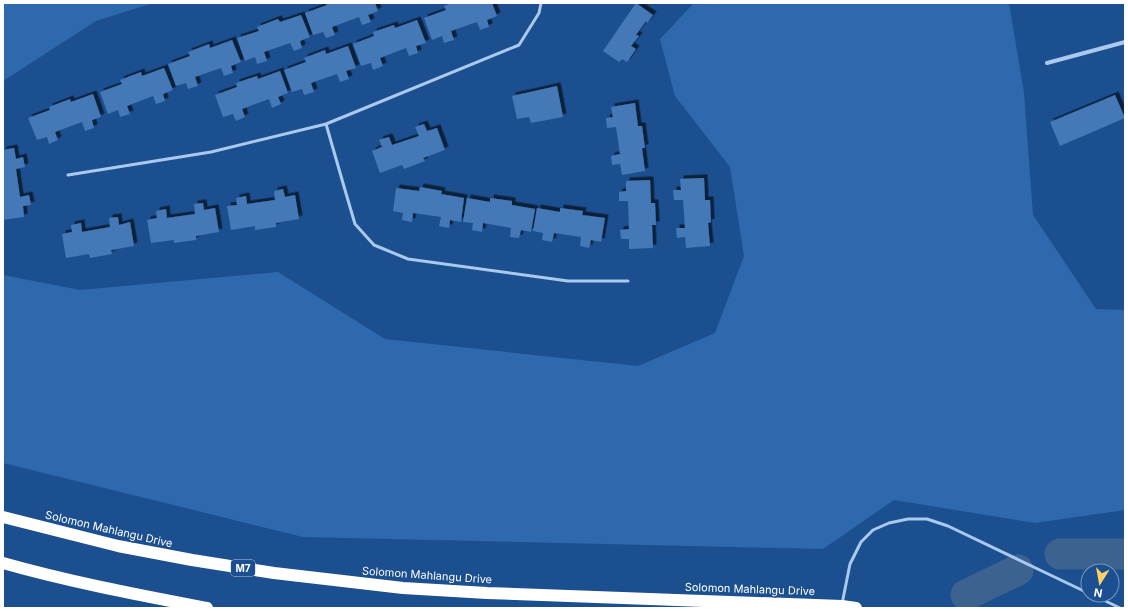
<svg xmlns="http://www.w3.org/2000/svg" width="1128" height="611" font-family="Inter,sans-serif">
<defs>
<filter id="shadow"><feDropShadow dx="3.5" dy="-3.5" stdDeviation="0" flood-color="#0009"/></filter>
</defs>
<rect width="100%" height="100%" fill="#1b4f8f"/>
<path fill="#2e69ad" d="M3,3H153L96,21L3,81Z
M694,3H1009L1024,93L1033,215L1096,309L1125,310V510L1035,523L894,500L823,549L303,537L3,463V275L80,290L278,272L385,339L638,366L715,333L744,256L730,167L675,96L660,39Z"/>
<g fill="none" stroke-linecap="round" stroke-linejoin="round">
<path stroke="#3c6290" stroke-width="31" d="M1060,554H1125
M966,595L1018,570"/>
</g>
<path fill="#4478b7" filter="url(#shadow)" d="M326,3H375L378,11L368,15L371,22L362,25L359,17L332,27L335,35L326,38L323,32L313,35L305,13L327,5Z
M452,3H492L497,16L487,20L489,27L480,30L477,22L451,31L454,40L444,43L442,36L432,40L424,18L446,10L444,6Z
M636,3L653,15L647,23L646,21L636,35L639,36L631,46L636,49L627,62L622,59L619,62L603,51Z
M301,15L310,37L300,41L302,48L294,51L290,43L264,52L267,61L257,64L255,57L245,61L237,38L259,31L257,27L278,19L280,22Z
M417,20L426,43L416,46L418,53L409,56L406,48L380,58L383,66L373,70L371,63L361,66L353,44L374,36L373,32L394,25L395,28Z
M232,40L241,62L231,66L233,73L224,76L221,68L195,77L198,86L188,89L186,83L176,86L168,64L190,56L188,52L209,44L210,48Z
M348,46L356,68L346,71L349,79L340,82L337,74L311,83L314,92L304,95L302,89L292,92L284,70L306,62L304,58L325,50L326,54Z
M164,68L173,90L163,94L165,101L156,104L153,96L127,106L130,114L120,117L118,110L108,114L100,92L122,84L120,80L141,72L142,76Z
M280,71L288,93L278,97L281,104L272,108L269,99L242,109L245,117L236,121L233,114L223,117L215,95L237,87L236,83L257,76L258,79Z
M557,86L563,117L531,123L529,117L517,119L512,96Z
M93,94L101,117L92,120L94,128L85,131L82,122L55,132L58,140L49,144L47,137L37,140L28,118L50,110L49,107L70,99L71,102Z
M1115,95L1125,118L1060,146L1050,122Z
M635,103L638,126H642L645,148H642L645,171L622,175L620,164L612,165L611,156L620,154L616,127L607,128L606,118L613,117L611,107Z
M424,124L427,131L437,128L445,150L423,158L425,161L404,169L402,165L380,173L372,151L382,147L379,140L389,137L392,145L419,136L415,127Z
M14,148L16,159L23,157L25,167L16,169L20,197L29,195L31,205L23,206L24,217L3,220V150Z
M704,178L705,200H710L711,222L708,223L710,246L686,248L685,237L677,238L676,228H685L683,200H674L673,190H681L680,179Z
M650,180L651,203H655L656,225H652L653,248L629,249V239H621L620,230L629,229L628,201H619V192L626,191V181Z
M420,187L442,191L441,194L464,198L461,222L450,220L449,228L439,226L441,217L413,213L412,222L402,220L403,213L393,211L396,188L419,191Z
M283,189L285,197L295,195L299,219L276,223V227L255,230V226L231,230L227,206L237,205L236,198L246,196L247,204L275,200L274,191Z
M467,198L490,202V198L512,201V205L535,209L531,232L521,230L519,238L510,237L511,228L483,223L482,232L472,230L473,223L463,222Z
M203,203L204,210L215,208L219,232L196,236V240L174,243V240L151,243L147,220L157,218L156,211L166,209L167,218L195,214L194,204Z
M537,208L560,212V208L583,211L582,215L605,218L601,242L591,240L589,248L580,246L581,237L554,233L552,242L542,240L543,233L533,231Z
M118,217L119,225L130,222L134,246L111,250L112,254L90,258L89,254L66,258L62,234L72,232L71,225L81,223L82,232L110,227L109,218Z"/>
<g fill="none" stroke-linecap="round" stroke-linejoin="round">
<path stroke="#a9c9ee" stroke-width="3" d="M326,124L345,190L355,224L374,245L408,259L568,281H628
M68,175L211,152L326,124L519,45L539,13L541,3
M1093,595L1120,608
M842,604L850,564L861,542L873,530L889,523L908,519H927L948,526L1088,593"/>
<path stroke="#a9c9ee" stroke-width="4" d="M1047,63L1125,42"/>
<path stroke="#fff" stroke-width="12" d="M3,517L118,546L192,560L274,573L403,588L487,593L842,606L856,608
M3,563C70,582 139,595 207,608"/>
</g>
<g text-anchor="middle" stroke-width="3" stroke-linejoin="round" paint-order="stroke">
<rect fill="#1b4f8f" stroke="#bbcadd" stroke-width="1" x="231" y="560" width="24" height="16" rx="3"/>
<g font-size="10" font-weight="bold" fill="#fff">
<text x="243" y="572">M7</text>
</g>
<g font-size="11" fill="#fff" stroke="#1b4f8f">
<text transform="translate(109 529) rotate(13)" y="4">Solomon Mahlangu Drive</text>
<text transform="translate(427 575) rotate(4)" y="4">Solomon Mahlangu Drive</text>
<text transform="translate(750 589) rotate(2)" y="4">Solomon Mahlangu Drive</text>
</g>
</g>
<rect width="1128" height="611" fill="none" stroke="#ffffff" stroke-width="8"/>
<g transform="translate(1100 583) rotate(191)"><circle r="19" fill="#1b4f8f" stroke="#7695bc"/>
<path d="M0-3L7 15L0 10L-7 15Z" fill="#ffd166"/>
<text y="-6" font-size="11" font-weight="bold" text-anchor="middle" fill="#ffffff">N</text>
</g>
</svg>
